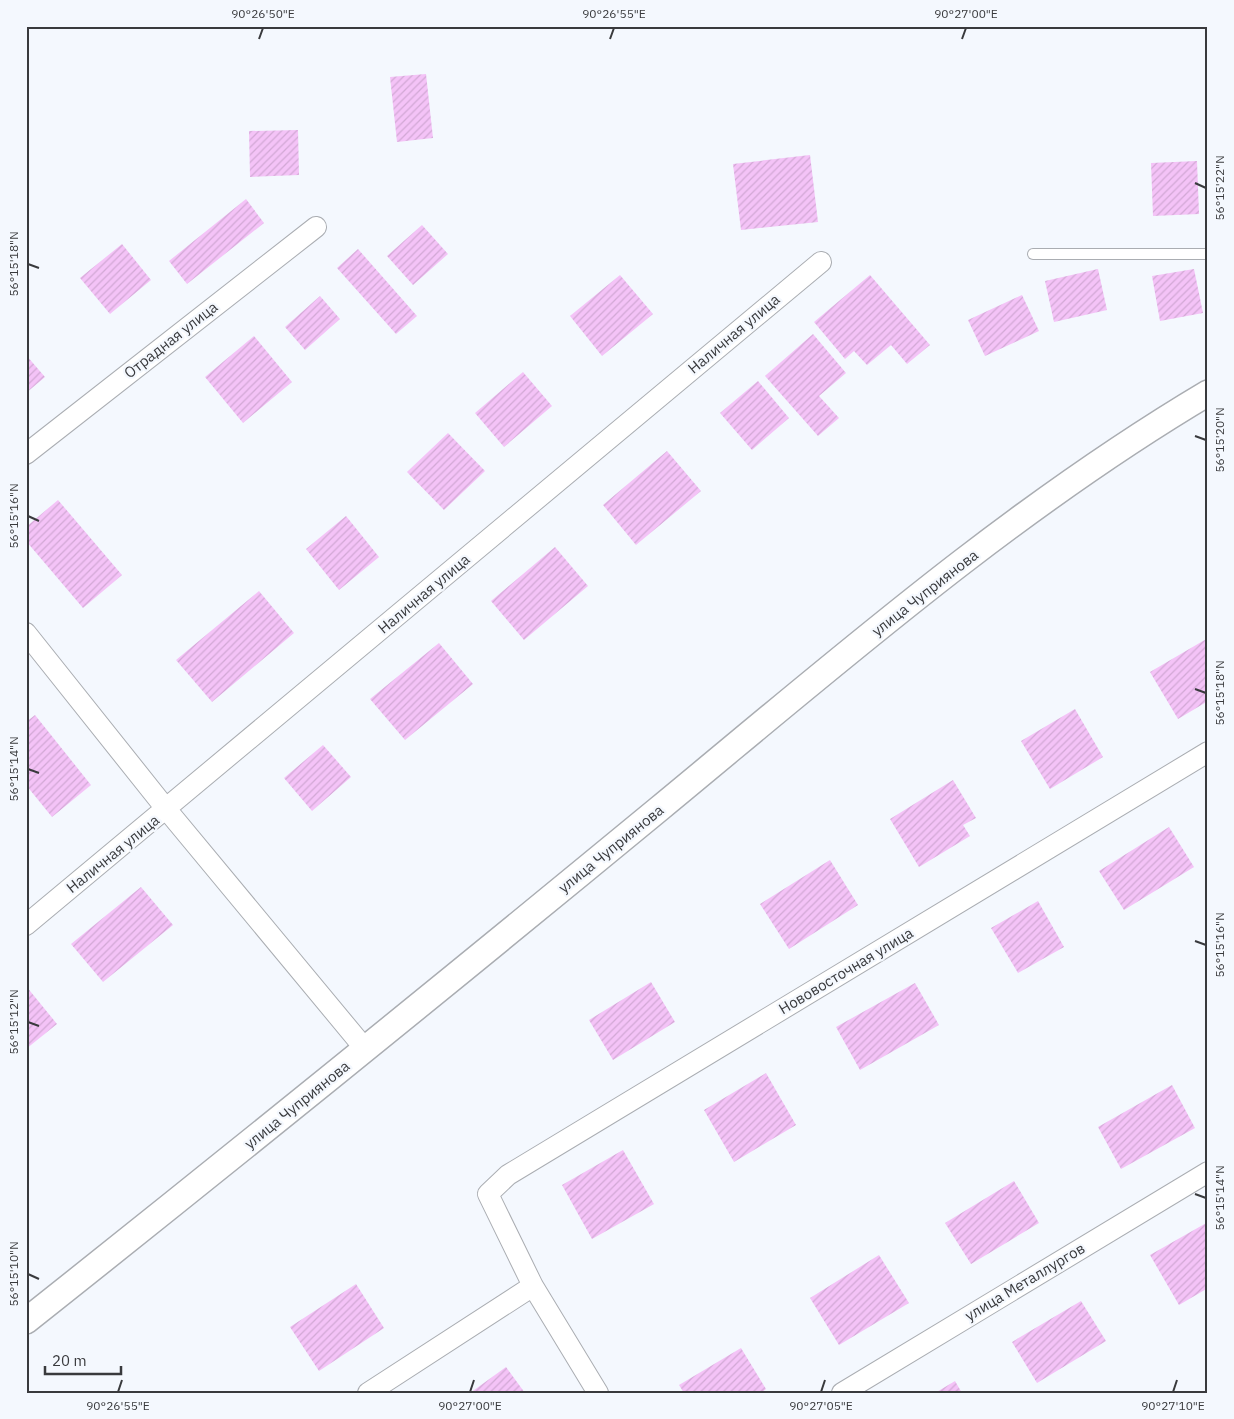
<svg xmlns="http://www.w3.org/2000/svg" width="1234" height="1419" font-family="'IBM Plex Sans',sans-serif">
<defs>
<pattern id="building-hatch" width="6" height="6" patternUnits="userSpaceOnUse" patternTransform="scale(1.25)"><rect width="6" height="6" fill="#f4c3f7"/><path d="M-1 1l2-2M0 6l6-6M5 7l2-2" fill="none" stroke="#d2a8d5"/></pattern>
</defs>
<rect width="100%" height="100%" fill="#f4f8fe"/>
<path fill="url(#building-hatch)" d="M426,74L433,138L397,142L390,77Z
M298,130L299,175L250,177L249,131Z
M810,155L818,222L741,230L733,164Z
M1197,161L1199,214L1153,216L1151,163Z
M246,199L264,223L187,284L169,261Z
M422,225L448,254L413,285L387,256Z
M122,244L151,280L110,314L80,278Z
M358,249L417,316L396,334L337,268Z
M1098,269L1107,310L1054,322L1045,281Z
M1194,269L1203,313L1160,321L1152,276Z
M620,275L653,314L602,356L570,316Z
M870,275L930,345L907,364L891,345L867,365L854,351L845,359L814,322Z
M1022,295L1039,331L985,356L968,320Z
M320,296L340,319L305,350L285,327Z
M813,334L846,373L819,396L839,418L818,436L765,376Z
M254,336L292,382L243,423L205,377Z
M26,355L45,377L26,393Z
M523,372L552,406L504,447L475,413Z
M758,381L789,418L752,450L720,413Z
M448,433L485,471L444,510L407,472Z
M667,451L701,491L636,545L603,505Z
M58,500L122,575L83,608L26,541V527Z
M346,516L379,557L339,590L306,549Z
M555,547L588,586L524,640L491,601Z
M259,591L294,633L212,702L176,660Z
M1208,638V701L1178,719L1150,672Z
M439,643L473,684L405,740L370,699Z
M1075,709L1103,757L1050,789L1021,741Z
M35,715L91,785L52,817L26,785V722Z
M323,745L351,777L312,811L284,778Z
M953,780L976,818L963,825L970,836L919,867L890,819Z
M1169,827L1194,867L1124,910L1099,871Z
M830,860L858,905L789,949L760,904Z
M141,887L173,925L103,982L71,944Z
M1038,901L1064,947L1018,973L991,928Z
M651,982L675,1022L613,1060L589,1020Z
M915,983L939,1025L860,1070L836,1027Z
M26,986L57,1024L26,1049Z
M766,1073L796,1125L734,1162L704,1110Z
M1172,1085L1195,1128L1121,1169L1098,1127Z
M623,1150L654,1204L592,1239L562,1185Z
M1014,1181L1039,1223L971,1264L945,1223Z
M1208,1222V1288L1179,1305L1150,1255Z
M879,1255L909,1303L839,1345L810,1298Z
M356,1284L384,1328L319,1371L290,1327Z
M1081,1301L1106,1341L1037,1383L1012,1342Z
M741,1348L766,1389L761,1393H684L679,1385Z
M506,1367L525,1393H470Z
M955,1381L962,1393H935Z"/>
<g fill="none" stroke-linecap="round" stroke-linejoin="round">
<g stroke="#aaadb2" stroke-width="12">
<path id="service" d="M1033,254H1208"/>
</g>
<g stroke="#aaadb2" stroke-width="22">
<path id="minor" d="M26,454L316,227
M26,633L167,810L366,1050
M26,925L821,262
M368,1393L533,1286
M598,1393L533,1286L488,1194L508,1175L1208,752
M842,1393L1208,1172"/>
</g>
<g stroke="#aaadb2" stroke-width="28">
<path id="tertiary" d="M26,1321C239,1152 450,981 660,808C837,662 1011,510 1208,393"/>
</g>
<use href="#service" stroke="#fff" stroke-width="10"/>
<use href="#minor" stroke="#fff" stroke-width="20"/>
<use href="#tertiary" stroke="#fff" stroke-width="25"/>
</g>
<path fill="none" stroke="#393a3d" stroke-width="2" d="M259,39L263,28M610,39L614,28M962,39L966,28M1195,183L1206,188M28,264L39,268M1195,436L1206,440M28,516L39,521M1195,689L1206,693M28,769L39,773M1195,941L1206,945M28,1022L39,1026M1195,1194L1206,1198M28,1274L39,1279M118,1392L122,1380M470,1392L474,1380M821,1392L825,1380M1173,1392L1177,1380"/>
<g text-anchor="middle" stroke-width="4.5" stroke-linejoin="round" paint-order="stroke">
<g font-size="15" fill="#393a3d" stroke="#f4f8fe">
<text transform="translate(734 334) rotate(-40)" y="5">Наличная улица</text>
<text transform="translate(171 340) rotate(-38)" y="5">Отрадная улица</text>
<text transform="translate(925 593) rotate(-38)" y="5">улица Чуприянова</text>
<text transform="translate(424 594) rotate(-40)" y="5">Наличная улица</text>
<text transform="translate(611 849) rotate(-39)" y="5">улица Чуприянова</text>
<text transform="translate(113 854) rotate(-39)" y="5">Наличная улица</text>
<text transform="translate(846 971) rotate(-31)" y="5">Нововосточная улица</text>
<text transform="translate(297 1105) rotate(-39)" y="5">улица Чуприянова</text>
<text transform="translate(1025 1282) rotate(-31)" y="5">улица Металлургов</text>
</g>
</g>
<rect width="1234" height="1419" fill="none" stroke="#f4f8fe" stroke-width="55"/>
<path d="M45 1366v8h76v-8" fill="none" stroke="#393a3d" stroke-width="2.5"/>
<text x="52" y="1366" font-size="15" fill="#393a3d" stroke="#f4f8fe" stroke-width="4" paint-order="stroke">20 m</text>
<rect x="28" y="28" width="1178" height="1364" fill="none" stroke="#393a3d" stroke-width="2"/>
<g font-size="12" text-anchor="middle" fill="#393a3d">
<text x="263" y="18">90°26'50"E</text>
<text x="614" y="18">90°26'55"E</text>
<text x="966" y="18">90°27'00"E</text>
<text transform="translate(1220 188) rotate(-90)" y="4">56°15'22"N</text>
<text transform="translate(14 264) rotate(-90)" y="4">56°15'18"N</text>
<text transform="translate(1220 440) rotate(-90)" y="4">56°15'20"N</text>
<text transform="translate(14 516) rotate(-90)" y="4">56°15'16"N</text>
<text transform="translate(1220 693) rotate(-90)" y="4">56°15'18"N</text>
<text transform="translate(14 769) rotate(-90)" y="4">56°15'14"N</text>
<text transform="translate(1220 945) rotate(-90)" y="4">56°15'16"N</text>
<text transform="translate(14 1022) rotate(-90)" y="4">56°15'12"N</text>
<text transform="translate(1220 1198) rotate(-90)" y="4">56°15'14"N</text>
<text transform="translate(14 1274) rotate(-90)" y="4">56°15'10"N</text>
<text x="118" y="1410">90°26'55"E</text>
<text x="470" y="1410">90°27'00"E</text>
<text x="821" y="1410">90°27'05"E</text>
<text x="1173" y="1410">90°27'10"E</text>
</g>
</svg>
